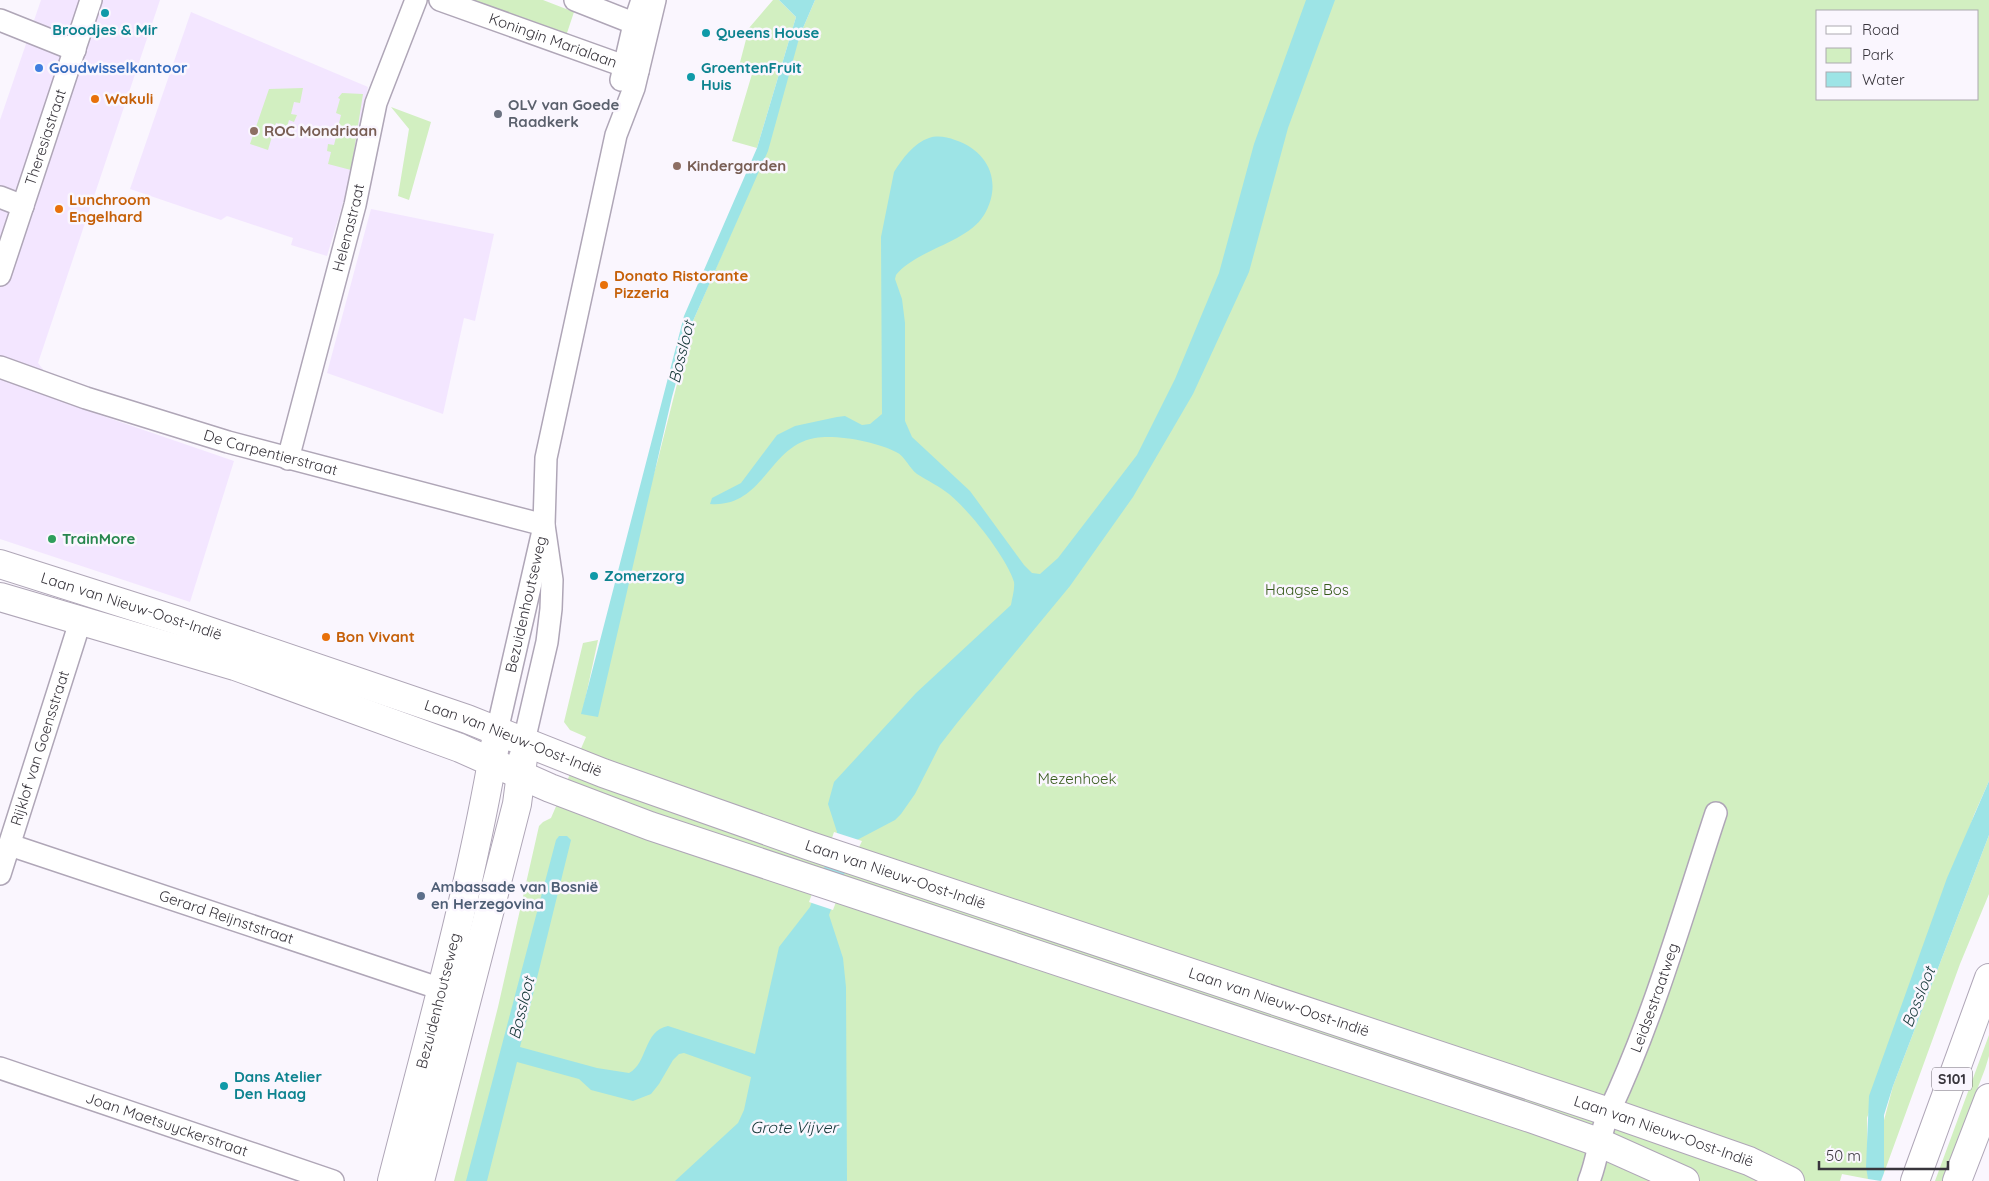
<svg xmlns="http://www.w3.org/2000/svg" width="1989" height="1181" font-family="Quicksand,sans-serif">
<rect width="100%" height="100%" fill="#faf6fe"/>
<path fill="#f3e6ff" d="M41,0H160L38,363L66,399L65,403L234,461L190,602L0,539V120Z
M191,12L368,87L353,170L327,256L291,245L293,238L227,216L221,220L130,189Z
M371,209L494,234L475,321L464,318L443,414L327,373Z"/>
<path fill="#d2efc1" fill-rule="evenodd" d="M471,0H543L574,12L566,36Z
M773,0H779L796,17L757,148L732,141L752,74L738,70L749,28Z
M815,0H1989V781L1974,815L1867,1118L1868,1179L1842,1174L1840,1181H454L498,1007L539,826L543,822L551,818L586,737L570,730L564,722L583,643L598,640L582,714L657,463L693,321L739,215L800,35ZM1818,11H1978V99H1818Z
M303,88L300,103L294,102L291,114L297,115L294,122L289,120L287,127L276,123L268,150L250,144L269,89Z
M342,93L363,94L351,170L328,164L331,152L327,151L328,144L334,145L337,133L331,131L332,126L338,127L341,115L336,113L340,99L338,98Z
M391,107L431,122L409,200L398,196L409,129Z
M1989,835V894L1960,964L1884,1173L1883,1124L1893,1086Z
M1989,1035V1056L1985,1069L1942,1181H1935Z"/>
<path fill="#9de4e6" d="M779,0H815L800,35L768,151L693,321L672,397L598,717L581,714L684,316L757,148L796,17Z
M1306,0H1335L1288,128L1249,272L1193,394L1133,497L1070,586L957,723L940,745L915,794L901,814L895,820L857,840L829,915L843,958L846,987L847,1181H675L738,1123L744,1110L751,1077L684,1053L679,1054L673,1060L659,1084L651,1094L633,1101L591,1090L579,1079L517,1062L487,1181H466L556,840L559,836H567L571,840L520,1047L597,1068L629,1073C648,1063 643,1031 668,1026L755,1054L779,947L810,907L837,832L828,804L834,782L916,693L1011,605C1012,598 1015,589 1014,582C1007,558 969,510 949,494C939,486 928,481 917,474C909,468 905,456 896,452C877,442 837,434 815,438C768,446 764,508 710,504L712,498L741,483L777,435L795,426L837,417L845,416L862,425L870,424L882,414L881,237L894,172C902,159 914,143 929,138C937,135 947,137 955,140C989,151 1003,183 984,215C967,243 917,249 896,275L895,279L902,299L905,323V421L912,437L970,491L1024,565L1032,573L1040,574L1058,558L1137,455L1175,379L1219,273L1254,144Z
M1989,781V835L1893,1086L1884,1115V1173L1881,1181L1868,1179L1866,1167L1869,1096L1947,878Z"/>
<path fill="#faf6fe" d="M834,832L862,841L848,870L828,850Z
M820,872L844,880L833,910L809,902Z"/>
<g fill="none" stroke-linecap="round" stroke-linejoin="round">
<g stroke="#afa6b7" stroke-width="24">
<g id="minor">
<path id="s1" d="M440,0L638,71"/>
<path d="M575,0L646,28"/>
<path d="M0,20L75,50"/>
<path d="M621,80L634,24L642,0"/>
<path d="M0,197L23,206"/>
<path id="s2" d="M0,275L91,0"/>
<path id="s3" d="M0,367L86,398L228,442L544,525"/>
<path id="s4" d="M288,459L355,205L376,103L416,0"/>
<path id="s5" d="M497,731L542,535"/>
<path d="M524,741L547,642L551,609L552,580L544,525L546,458L616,135L634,88L655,0"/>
<path id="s6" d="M10,845L441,989"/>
<path id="s7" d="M0,874L80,622"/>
<path id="s8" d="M0,1068L333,1181"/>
<path id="s9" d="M1589,1181C1598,1159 1599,1135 1609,1112C1654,1017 1683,913 1716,813"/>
</g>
</g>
<g stroke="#afa6b7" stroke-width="30">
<g id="major">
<path id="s10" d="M0,564L176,620L467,719L603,773L810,846L1609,1112L1749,1161L1790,1181"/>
<path d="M0,597L235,666L460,748L550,788L650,826L1533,1119L1598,1142L1685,1181"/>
<path id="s11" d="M392,1181C429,1036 470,892 495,745"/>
<path d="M420,1181L517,804L523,758"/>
<path d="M1915,1181L1989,978"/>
<path d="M1957,1181L1989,1098"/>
</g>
</g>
<use href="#minor" stroke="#fff" stroke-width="21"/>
<use href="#major" stroke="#fff" stroke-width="28"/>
</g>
<g fill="#0f9aa8" stroke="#faf6fe" stroke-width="2">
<circle cx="105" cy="13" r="5"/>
<circle cx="706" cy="33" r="5"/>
<circle cx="691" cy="77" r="5"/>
<circle cx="594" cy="576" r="5"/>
<circle cx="224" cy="1086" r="5"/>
</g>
<circle fill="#3f7fe0" stroke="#faf6fe" stroke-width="2" cx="39" cy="68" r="5"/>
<g fill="#e8710a" stroke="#faf6fe" stroke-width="2">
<circle cx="95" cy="99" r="5"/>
<circle cx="59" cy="209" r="5"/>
<circle cx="604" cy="285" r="5"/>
<circle cx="326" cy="637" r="5"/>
</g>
<circle fill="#6b7280" stroke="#faf6fe" stroke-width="2" cx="498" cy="114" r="5"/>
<g fill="#8d6e63" stroke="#faf6fe" stroke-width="2">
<circle cx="254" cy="131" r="5"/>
<circle cx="677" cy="166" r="5"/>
</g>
<circle fill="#2e9e5b" stroke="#faf6fe" stroke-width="2" cx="52" cy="539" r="5"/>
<circle fill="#5c6f8a" stroke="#faf6fe" stroke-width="2" cx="421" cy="896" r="5"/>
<g text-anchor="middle" stroke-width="5" stroke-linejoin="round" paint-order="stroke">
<rect fill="#faf6fe" stroke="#726f76" stroke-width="1" x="1932" y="1067.5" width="40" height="23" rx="4"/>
<g font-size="14" font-weight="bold" fill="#38353c">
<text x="1952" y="1084">S101</text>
</g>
<g font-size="15" font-weight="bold" fill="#0d838f" stroke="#faf6fe" text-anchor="start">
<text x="105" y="35" text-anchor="middle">Broodjes &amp; Mir</text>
<text x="716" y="38">Queens House</text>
<text x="701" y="73">GroentenFruit<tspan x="701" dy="17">Huis</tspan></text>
<text x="604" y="581">Zomerzorg</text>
<text x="234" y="1082">Dans Atelier<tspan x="234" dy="17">Den Haag</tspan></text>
</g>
<g font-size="15" fill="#38353c" stroke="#faf6fe">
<text dy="5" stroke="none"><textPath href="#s1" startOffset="120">Koningin Marialaan</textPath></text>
<text dy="5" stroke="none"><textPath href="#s2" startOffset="145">Theresiastraat</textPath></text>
<text dy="5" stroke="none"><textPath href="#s4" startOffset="239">Helenastraat</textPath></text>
<text dy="5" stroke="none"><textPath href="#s3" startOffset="284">De Carpentierstraat</textPath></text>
<text dy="5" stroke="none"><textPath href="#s5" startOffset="130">Bezuidenhoutseweg</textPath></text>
<text dy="5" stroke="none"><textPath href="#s10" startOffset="138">Laan van Nieuw-Oost-Indië</textPath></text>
<text dy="5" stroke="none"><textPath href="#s10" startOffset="542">Laan van Nieuw-Oost-Indië</textPath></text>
<text dy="5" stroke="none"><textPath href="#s7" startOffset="132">Rijklof van Goensstraat</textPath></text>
<text dy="5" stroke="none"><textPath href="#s10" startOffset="948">Laan van Nieuw-Oost-Indië</textPath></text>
<text dy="5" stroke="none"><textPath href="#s6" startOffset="228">Gerard Reijnststraat</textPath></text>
<text dy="5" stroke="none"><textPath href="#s9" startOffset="195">Leidsestraatweg</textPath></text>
<text dy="5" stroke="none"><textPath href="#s11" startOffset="186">Bezuidenhoutseweg</textPath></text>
<text dy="5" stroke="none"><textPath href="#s10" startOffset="1352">Laan van Nieuw-Oost-Indië</textPath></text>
<text dy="5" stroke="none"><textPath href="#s8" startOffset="176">Joan Maetsuyckerstraat</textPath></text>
<text dy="5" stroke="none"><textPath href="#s10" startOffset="1758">Laan van Nieuw-Oost-Indië</textPath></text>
</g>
<g font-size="15" font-weight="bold" fill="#366cbe" stroke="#faf6fe" text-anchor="start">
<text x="49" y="73">Goudwisselkantoor</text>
</g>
<g font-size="15" font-weight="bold" fill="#c56008" stroke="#faf6fe" text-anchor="start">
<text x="105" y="104">Wakuli</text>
<text x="69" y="205">Lunchroom<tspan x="69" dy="17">Engelhard</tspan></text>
<text x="614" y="281">Donato Ristorante<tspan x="614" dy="17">Pizzeria</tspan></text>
<text x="336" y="642">Bon Vivant</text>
</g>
<g font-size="15" font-weight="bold" fill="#5b616d" stroke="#faf6fe" text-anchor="start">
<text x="508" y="110">OLV van Goede<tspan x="508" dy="17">Raadkerk</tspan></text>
</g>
<g font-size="15" font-weight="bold" fill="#785e54" stroke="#faf6fe" text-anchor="start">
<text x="264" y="136">ROC Mondriaan</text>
<text x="687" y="171">Kindergarden</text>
</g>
<g font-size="15" font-weight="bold" fill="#27864d" stroke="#faf6fe" text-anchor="start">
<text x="62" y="544">TrainMore</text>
</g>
<g font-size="15" fill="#365a1a" stroke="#faf6fe">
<text x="1307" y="595">Haagse Bos</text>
<text x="1077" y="784">Mezenhoek</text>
</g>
<g font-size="15" font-weight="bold" fill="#4e5e75" stroke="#faf6fe" text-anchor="start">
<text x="431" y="892">Ambassade van Bosnië<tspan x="431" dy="17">en Herzegovina</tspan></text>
</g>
<g font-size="16" font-style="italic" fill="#133637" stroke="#faf6fe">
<text transform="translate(681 352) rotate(-76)" y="6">Bossloot</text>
<text transform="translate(1918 997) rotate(-68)" y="6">Bossloot</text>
<text transform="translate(521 1008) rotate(-76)" y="6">Bossloot</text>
<text x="794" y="1133">Grote Vijver</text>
</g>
</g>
<rect x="1816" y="10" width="162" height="90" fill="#faf6fe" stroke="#aca9b0"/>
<rect x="1826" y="26" width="25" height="8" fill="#ffffff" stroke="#aca9b0"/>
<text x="1862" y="35" font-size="15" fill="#38353c">Road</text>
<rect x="1826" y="48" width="25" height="15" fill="#d2efc1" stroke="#aca9b0"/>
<text x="1862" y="60" font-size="15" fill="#38353c">Park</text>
<rect x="1826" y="72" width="25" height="15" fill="#9de4e6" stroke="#aca9b0"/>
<text x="1862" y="85" font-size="15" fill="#38353c">Water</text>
<path d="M1819 1161v8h129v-8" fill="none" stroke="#38353c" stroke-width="2.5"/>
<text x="1826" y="1161" font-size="15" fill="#38353c" stroke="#faf6fe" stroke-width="4" paint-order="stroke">50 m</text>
</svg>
